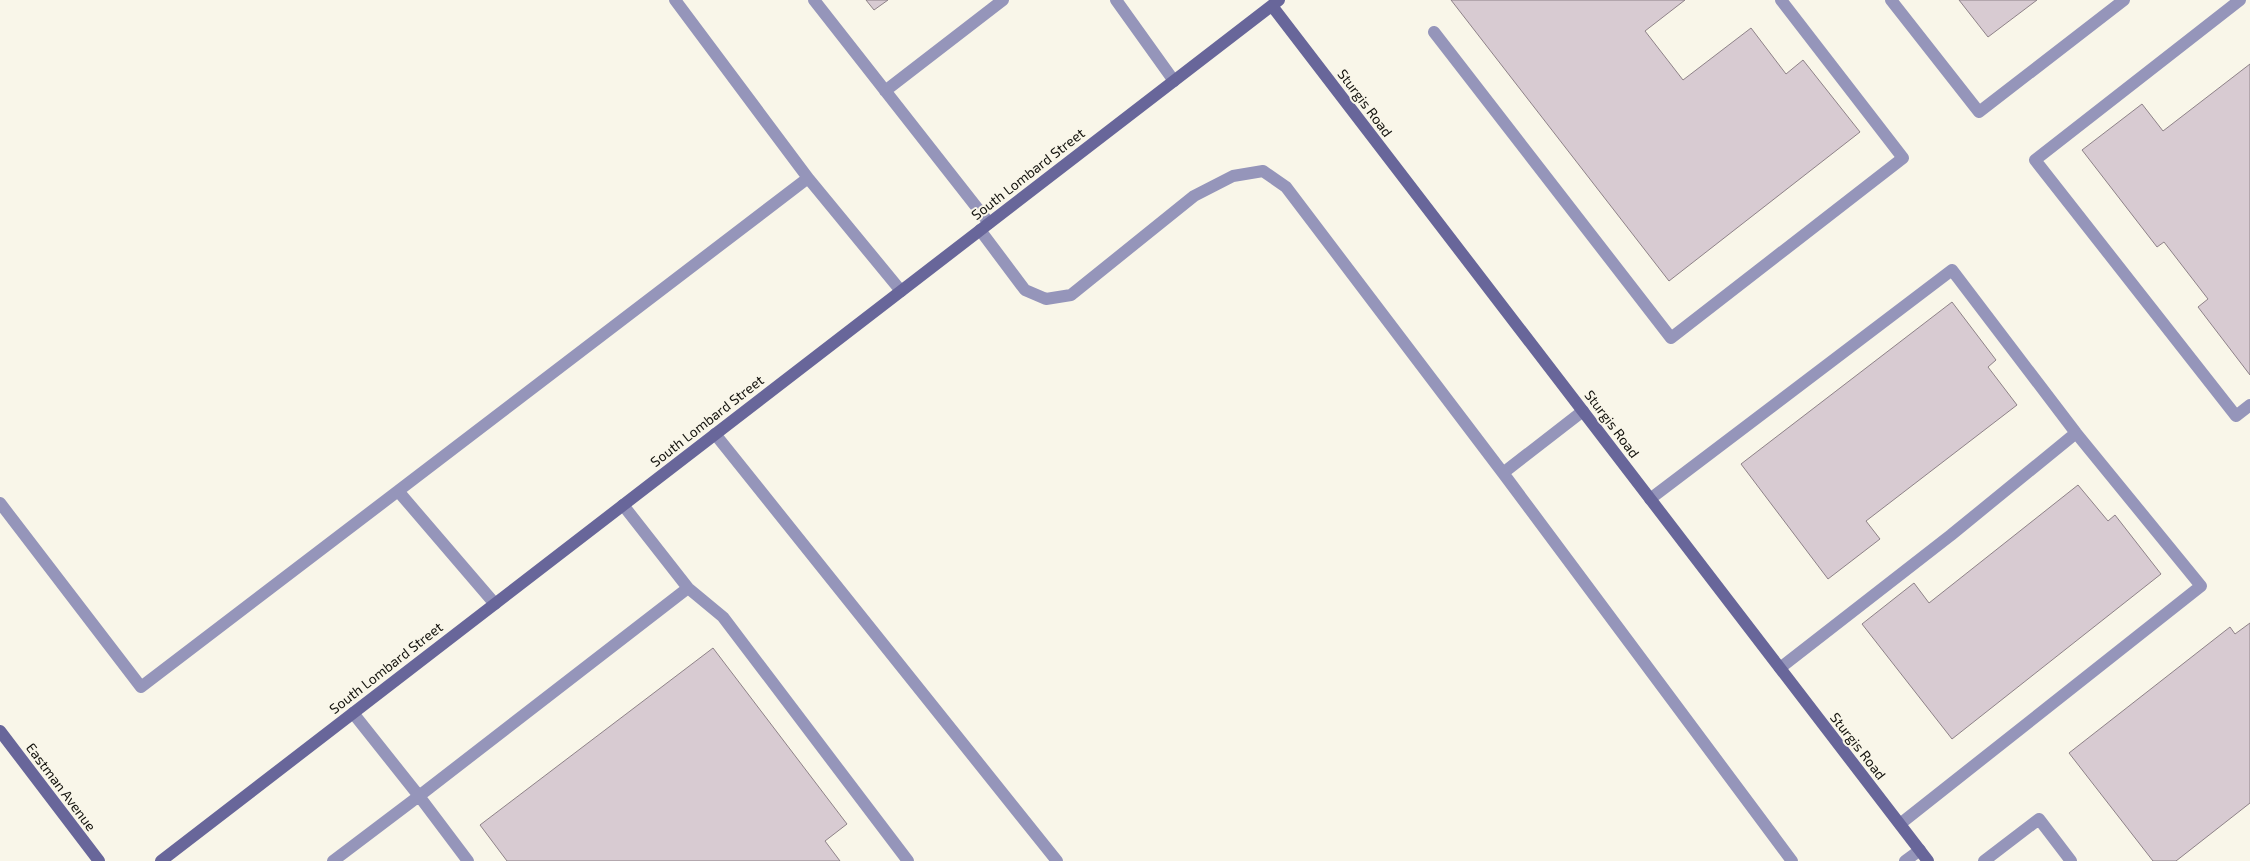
<svg xmlns="http://www.w3.org/2000/svg" width="2250" height="861" font-family="'Exo 2',sans-serif">
<rect width="100%" height="100%" fill="#f9f6e9"/>
<path fill="#d8cbd2" stroke="#8e8288" d="M866,0H888L874,10Z
M1451,0H1685L1645,31L1683,80L1751,28L1786,74L1803,60L1860,132L1669,281Z
M1959,0H2037L1988,37Z
M2250,64V375L2198,307L2208,299L2164,242L2157,247L2082,150L2142,104L2163,131Z
M1952,302L1996,360L1988,367L2017,405L1866,521L1880,539L1828,579L1741,464Z
M2078,485L2108,521L2115,515L2161,574L1952,739L1862,624L1914,583L1929,603Z
M2250,623V803L2176,861H2153L2069,753L2230,627L2235,634Z
M713,648L847,824L825,841L840,861H507L480,825Z"/>
<g fill="none" stroke-linecap="round" stroke-linejoin="round">
<path stroke="#9595ba" stroke-width="12" d="M675,0L808,178
M814,0L989,223
M1116,0L1174,81
M1891,0L1979,112L2124,0
M2240,0L2035,160L2236,416L2250,405
M1434,32L1671,338L1903,158L1781,0
M885,91L1003,0
M980,230L1025,290L1046,299L1071,295L1194,196L1233,176L1263,171L1286,187L1503,473L1792,861
M715,434L1057,861
M1503,473L1583,411
M398,491L808,178L901,291
M1650,499L1952,270L2076,433L2201,586L1900,824
M0,503L141,687L398,491L495,604
M688,588L723,617L908,861
M1780,668L1951,535L2076,433
M333,861L419,796L353,713
M468,861L419,796L688,588L623,505
M1905,861L1920,850
M1984,861L2039,819L2071,861"/>
<path stroke="#68669a" stroke-width="12" d="M1272,6L1928,861
M0,731L99,861
M161,861L1279,0"/>
</g>
<g text-anchor="middle" stroke-width="4" stroke-linejoin="round" paint-order="stroke">
<g font-size="14" fill="#13120d" stroke="#f9f6e9">
<text transform="translate(1365 103) rotate(53)" y="5">Sturgis Road</text>
<text transform="translate(1028 174) rotate(-38)" y="5">South Lombard Street</text>
<text transform="translate(707 421) rotate(-38)" y="5">South Lombard Street</text>
<text transform="translate(1612 424) rotate(53)" y="5">Sturgis Road</text>
<text transform="translate(386 668) rotate(-38)" y="5">South Lombard Street</text>
<text transform="translate(1858 746) rotate(52)" y="5">Sturgis Road</text>
<text transform="translate(61 787) rotate(53)" y="5">Eastman Avenue</text>
</g>
</g>
</svg>
